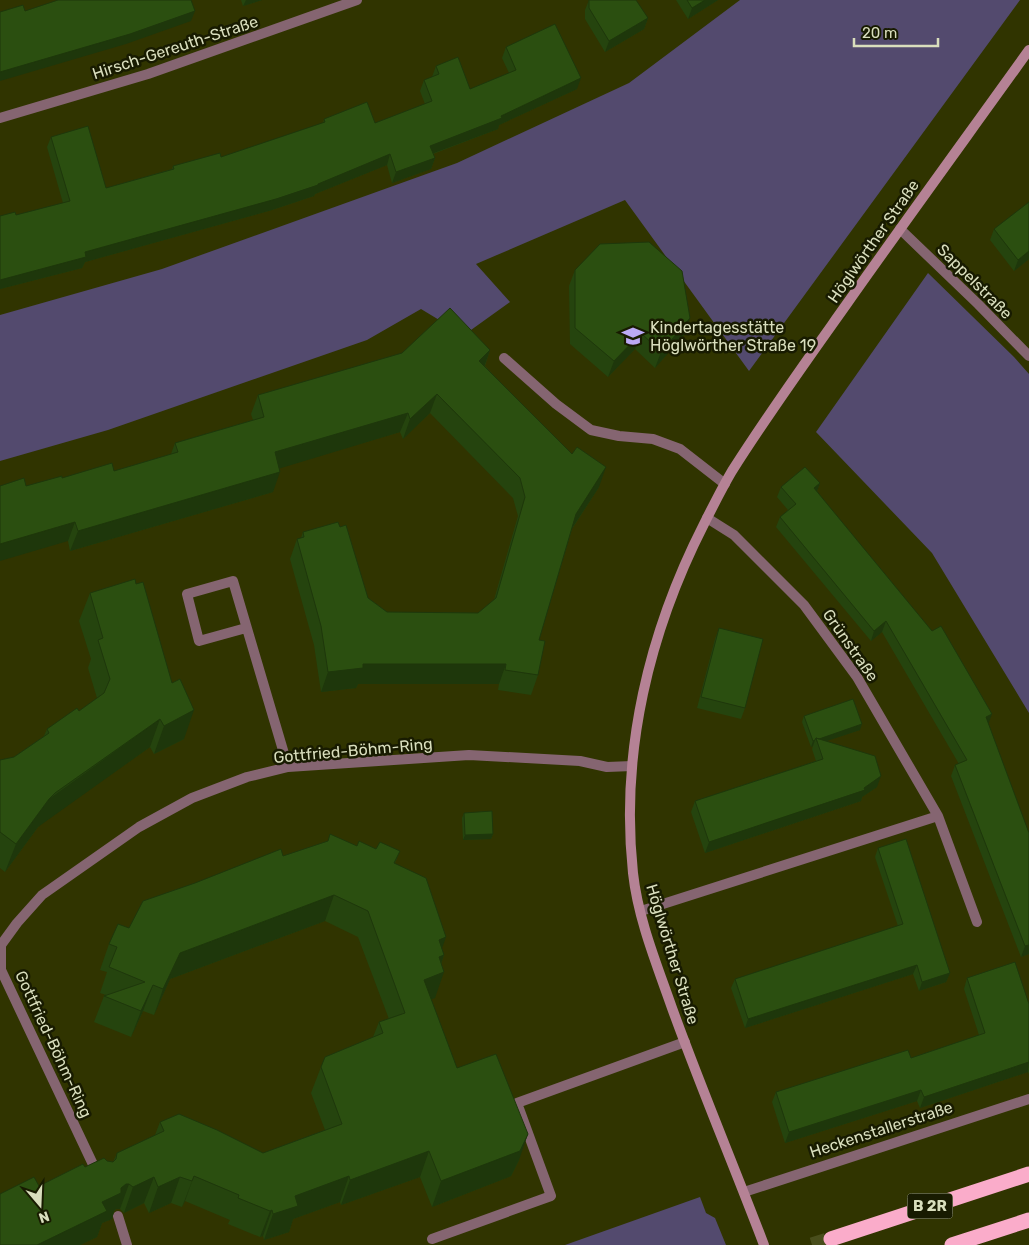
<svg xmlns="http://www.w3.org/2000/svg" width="1029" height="1245" font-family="Rubik,sans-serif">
<rect width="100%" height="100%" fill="#303400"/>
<path fill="#534a6e" d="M740,0H1020L749,371L625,200L476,264L510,302L464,335L421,309L367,340L108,430L0,461V315L162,269L457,163L629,83Z
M928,273L1014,357L1029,374V713L932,553L816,432Z
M700,1197L706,1213L715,1218L726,1245H565Z"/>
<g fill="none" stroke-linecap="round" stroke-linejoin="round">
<path stroke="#494e1c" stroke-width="15" stroke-dasharray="15 8" stroke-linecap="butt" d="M812,1245L831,1239"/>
<path stroke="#856571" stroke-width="10" d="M504,358L556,404L591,430L619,436L653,439L680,449L725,484
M432,1239L551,1196L517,1103L685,1042"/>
<path stroke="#856571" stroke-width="10" d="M0,118L148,74L357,0
M900,229L978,304L1029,356
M707,518L734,535L804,605L857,677L938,816L977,922
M246,628L199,641L187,594L233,581L288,767
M641,911L938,816
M98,1175L1,970V945L17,923L42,895L139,827L192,798L247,777L288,767L469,755L580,761L607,767L632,766
M744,1192L1029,1099
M118,1216L127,1245"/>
<path stroke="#b58295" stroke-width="10" d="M764,1245C734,1166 701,1088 672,1008C657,965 638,919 633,873C620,752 649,632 704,524C713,506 722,488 732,471C768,414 807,360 846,305C906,220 968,135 1029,50"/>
<path stroke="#faacca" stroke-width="15" d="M831,1239L1029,1174
M952,1245L1029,1220"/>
</g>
<path fill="#25440e" d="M241,0H262L243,6Z
M589,0L648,18L644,29L605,52L585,19V10Z
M676,0H718L688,19Z
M506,47L577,89L499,125L498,129L433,154L435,158L431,169L392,183L387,165L315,194L314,196L272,210L85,262L82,268L0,289V216L16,215L63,203L47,147L51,137L106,188L172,169L173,166L221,157L323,123L324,119L375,123L425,104L420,91L424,80L432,77L436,66L470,89L509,73L502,58Z
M994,229L1029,259L1014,271L990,240Z
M575,270L690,318L685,334L655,368L635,349L608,377L570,344L569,286Z
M490,350L485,366L599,487L572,529L539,640L538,675L531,695L498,690L499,684H358L356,688L321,692L314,645L290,559L297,539L301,538L303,532L340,527L368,598L387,612L478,613L494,600L518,516L513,498L430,413L403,439L400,432L279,468L273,492L70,551L68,541L26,486L62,478L114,471L171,454L175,443L253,420L251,414L258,395Z
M820,483L817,491L988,724L1029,833V954L1021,957L951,776L955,765L959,764L882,632L871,641L776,527L780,517L788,510L777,497L781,487Z
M90,593L184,739L154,754L150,747L45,821L38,827L5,872L0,868V760L14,757L44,736L47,729L79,711L97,698L88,668L91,659L79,621Z
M719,628L745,708L741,719L697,708L715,639Z
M804,716L860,730L826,741L877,787L862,797L861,801L705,853L691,812L695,801L816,761L812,749L813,746L811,747L802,722Z
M464,813L493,834L491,839L463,840L462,818Z
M357,846L400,851L395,863L442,948L444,955L441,964L435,998L431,999L457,1068L519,1160L511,1176L432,1207L420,1177L341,1205L340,1202L293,1219L289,1232L264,1240L263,1236L260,1237L228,1224L230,1220L185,1201L182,1207L171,1203L149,1213L144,1203L124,1213L120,1209H116L114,1211L112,1219L102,1223L97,1237L80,1245H0L39,1186L85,1167L107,1161L113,1162L117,1153L155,1135L160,1122L263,1153L325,1130L311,1093L321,1067L373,1037L379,1022L389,1019L358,937L325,921L170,979L154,1015L143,1011L131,1037L94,1022L104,996L106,995L100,993L107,972L100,970L109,944L129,928L283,856Z
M878,848L950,973L946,982L919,991L913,974L745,1028L731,988L735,979L898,926L875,857Z
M967,978L1029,1004V1074L1028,1072L920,1108L917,1101L785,1143L772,1102L776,1092L911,1058L979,1035L964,989Z"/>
<path fill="#1e370b" d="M246,0H262L243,6Z
M705,0H718L688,19L692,8Z
M195,11L191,21L126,44L0,81V72Z
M648,18L644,29L605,52L609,41Z
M581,78L577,89L499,125L498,129L426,156L430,146L501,116Z
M390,154L387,165L315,194L314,196L272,210L85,262L82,268L0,289V280L85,252L318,184Z
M435,158L431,169L392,183L396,172Z
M1029,251V259L1014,271L1018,260Z
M690,318L685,334L655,368L661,352Z
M641,333L635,349L608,377L614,361Z
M490,350L483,370L479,361Z
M437,394L430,413L403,439L410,419Z
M408,413L400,432L268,472L275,452Z
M606,467L599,487L569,533L576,514Z
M280,472L273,492L70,551L78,531Z
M820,483L816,494L814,488Z
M75,522L68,541L0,561V544Z
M886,621L882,632L871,641L874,631Z
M363,664H506L499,684H358L356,688L321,692L328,672Z
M194,710L184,739L154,754L164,726Z
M992,714L988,725L986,717Z
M160,719L150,747L38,827L5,872L16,844L49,799Z
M862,724L860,730L818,744L816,740Z
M815,740L813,746L811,747L813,741Z
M881,776L877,787L862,797L861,801L705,853L709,842L864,788Z
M493,834L491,839L463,840L465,835Z
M334,895L325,921L170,979L154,1015L163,989L180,953Z
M446,937L439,957L444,955L437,975L444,972L435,998L415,1006L439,940Z
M1029,945V954L1021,957L1025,946Z
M917,965L913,974L745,1028L748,1019Z
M950,973L946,982L919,991L922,982Z
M153,985L143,1011L131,1037L141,1011Z
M1029,1062L1028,1072L920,1108L924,1097Z
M921,1090L917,1101L785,1143L789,1132Z
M528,1134L519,1160L511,1176L432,1207L441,1181Z
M429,1151L420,1177L341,1205L350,1180Z
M194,1176L185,1201L182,1207L192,1181Z
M349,1176L340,1202L293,1219L289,1232L264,1240L273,1214L295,1196Z
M154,1177L144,1203L124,1213L133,1187Z
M180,1177L171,1203L149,1213L158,1187Z
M126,1184H129L120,1209H116L114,1211L112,1219L102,1223L97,1237L80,1245H37L102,1202Z
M272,1210L263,1236L260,1237L270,1211Z"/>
<path fill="#2b4f10" stroke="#1e370b" d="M58,0H191L195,11L130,34L0,72V12L23,5L25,11Z
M589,0H636L648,18L609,41L589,8Z
M687,0H705L692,8Z
M555,24L581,78L501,116L502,118L430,146L435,158L396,172L390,154L318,184V185L276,199L85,252L86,257L0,280V216L15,212L16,215L70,201L51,137L88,126L106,188L174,169L173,166L220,153L221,157L325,122L324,119L367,102L375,123L432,101L424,80L439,74L436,66L458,57L470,89L516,70L506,47Z
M1029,202V251L1018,260L994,229Z
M649,242L682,271L690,318L661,352L641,333L614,361L575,328V270L600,244Z
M450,308L490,350L479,361L572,454L577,447L606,467L576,514L539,640L545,641L538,675L505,670L506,664H363V668L328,672L321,626L297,539L304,537L303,532L338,522L340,527L346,525L368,598L387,612L478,613L496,598L525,497L520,478L437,394L410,419L408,413L275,452L280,472L78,531L75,522L0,544V486L24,478L26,486L62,476V478L112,463L114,471L178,452L175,443L264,417L258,395L402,353Z
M805,467L820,483L814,488L932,631L941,626L992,714L986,717L1029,833V945L1025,946L955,765L967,760L886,621L874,631L780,517L796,504L781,487Z
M135,579L136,584L143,582L172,683L180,679L194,710L164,726L160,719L55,793L49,799L16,844L0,832V760L14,757L49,733L47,729L77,708L79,711L104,693L110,679L98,640L103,638L90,593Z
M719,628L763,639L745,708L701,697Z
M853,699L862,724L819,739L816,738L815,740L813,741L804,716Z
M816,738L875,756L881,776L864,788L865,790L709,842L695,801L823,759Z
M492,811L493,834L465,835L464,813Z
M330,834L357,846L359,841L376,849L380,842L400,851L394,863L426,878L446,937L439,940L444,955L439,957L444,972L424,980L457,1068L496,1054L528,1134L520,1151L441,1181L429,1151L350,1180L349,1176L295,1196L298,1206L273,1214L272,1210L270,1211L238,1198L239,1195L194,1176L192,1181L180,1177L158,1187L154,1177L133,1187L129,1184H126L121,1188V1193L102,1202L107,1211L37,1245H0V1194L34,1177L39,1186L83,1164L85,1167L104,1158L107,1161L113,1162L116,1159L117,1153L164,1131L160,1122L179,1114L217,1130L263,1153L342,1124L321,1067L325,1057L383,1033L379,1022L405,1013L368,911L334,895L180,953L163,989L153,985L141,1011L104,996L145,982L109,967L117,947L109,944L118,924L129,928L143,901L195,883L281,849L283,856L328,841Z
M906,839L950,973L922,982L917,965L748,1019L735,979L903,924L878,848Z
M1015,962L1029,1004V1062L924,1097L921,1090L789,1132L776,1092L908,1050L911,1058L985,1033L967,978Z"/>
<defs>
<g id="school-bare" transform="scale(1.725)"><path d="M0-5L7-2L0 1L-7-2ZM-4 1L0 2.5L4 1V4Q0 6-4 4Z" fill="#bcaaf6" stroke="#181b01" stroke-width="2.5" paint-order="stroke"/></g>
</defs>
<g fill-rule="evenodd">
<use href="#school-bare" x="633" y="336"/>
</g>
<g text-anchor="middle" stroke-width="5" stroke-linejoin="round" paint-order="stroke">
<rect fill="#181b01" stroke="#9fa485" stroke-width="1" x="907.5" y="1193.5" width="45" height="25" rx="4"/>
<g font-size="15" font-weight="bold" fill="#d9debd">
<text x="930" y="1211">B 2R</text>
</g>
<g font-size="16" fill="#d9debd" stroke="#181b01">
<text transform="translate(175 47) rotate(-18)" y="6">Hirsch-Gereuth-Straße</text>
<text transform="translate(873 241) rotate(-55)" y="6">Höglwörther Straße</text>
<text transform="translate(975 281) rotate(45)" y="6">Sappelstraße</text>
<text transform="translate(851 645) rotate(55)" y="6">Grünstraße</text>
<text transform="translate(353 750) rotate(-5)" y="6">Gottfried-Böhm-Ring</text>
<text transform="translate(673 954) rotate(73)" y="6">Höglwörther Straße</text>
<text transform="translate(54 1044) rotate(65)" y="6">Gottfried-Böhm-Ring</text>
<text transform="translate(881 1129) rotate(-18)" y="6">Heckenstallerstraße</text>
</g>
<g font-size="16" fill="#d9debd" stroke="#181b01" text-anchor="start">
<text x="650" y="333">Kindertagesstätte<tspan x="650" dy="18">Höglwörther Straße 19</tspan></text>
</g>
</g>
<g transform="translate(40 1205) rotate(161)" stroke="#181b01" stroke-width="4" paint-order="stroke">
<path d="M0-4L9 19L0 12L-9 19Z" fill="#d9debd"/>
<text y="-8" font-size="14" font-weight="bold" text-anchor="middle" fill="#d9debd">N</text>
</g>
<path d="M854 38v8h84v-8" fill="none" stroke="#d9debd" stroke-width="2.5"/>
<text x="862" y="38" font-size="15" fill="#d9debd" stroke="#181b01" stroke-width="4" paint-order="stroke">20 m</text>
</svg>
